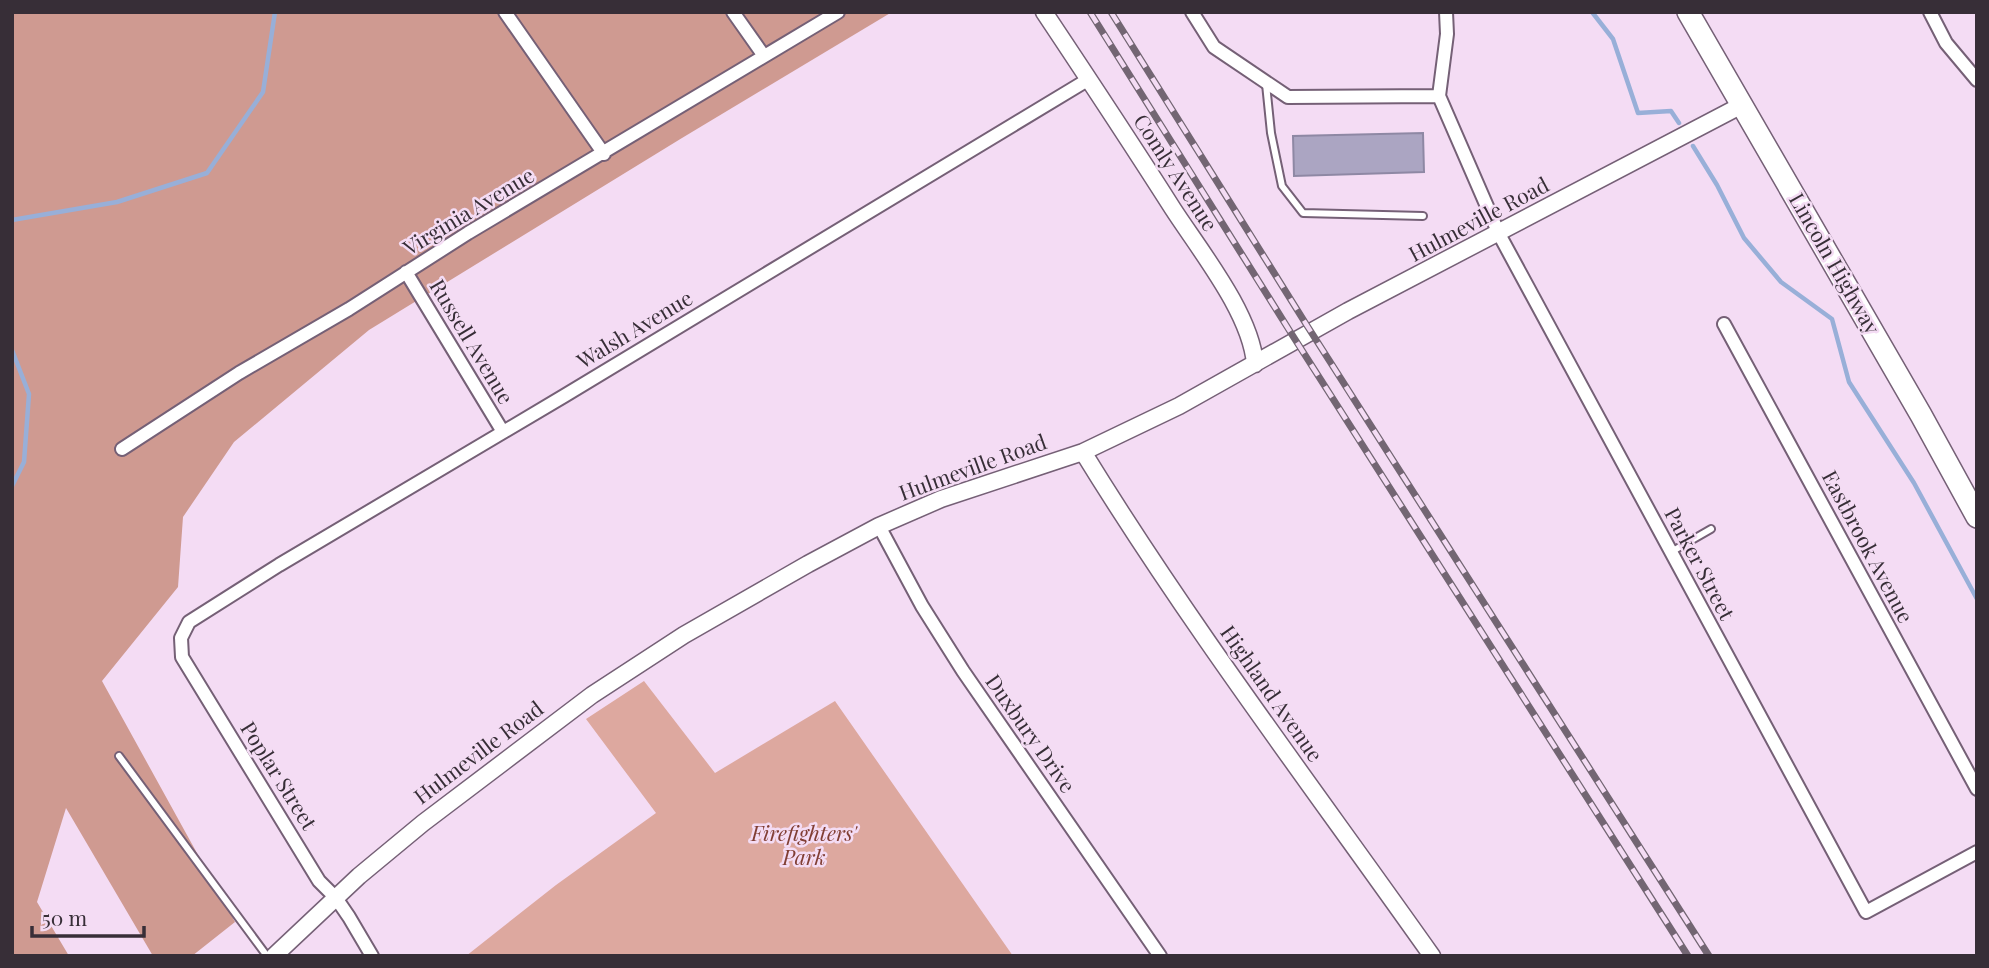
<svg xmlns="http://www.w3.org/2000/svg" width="1989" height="968" font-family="'Playfair Display',serif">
<rect width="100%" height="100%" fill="#f4dcf4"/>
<path fill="#dda89f" d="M644,681L715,773L835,701L1013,956H466L556,885L656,813L586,719Z"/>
<path fill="#cf9a91" d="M12,12H892L682,138L369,330L234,442L183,517L178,587L102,681L235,922L192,956H153L66,808L37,902L69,956H12Z"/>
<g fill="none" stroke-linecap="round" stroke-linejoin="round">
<path stroke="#98afd8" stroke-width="4.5" d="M1592,12L1613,39L1638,113L1671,111L1679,123
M1693,146L1717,185L1744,238L1781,282L1832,319L1849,382L1914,483L1977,599
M12,220L117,202L207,173L263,92L275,12
M12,350L29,394L24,462L12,486"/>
</g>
<path fill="#aba5c2" stroke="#8e88a4" stroke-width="2" d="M1423,133L1424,172L1294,176L1293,136Z"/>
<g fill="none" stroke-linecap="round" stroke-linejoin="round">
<g stroke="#756076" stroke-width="10">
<path id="service" d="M1266,84L1271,133L1282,186L1303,213L1423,216
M1671,552L1711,529
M119,756L267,956"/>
</g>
<g stroke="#756076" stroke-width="16">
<path id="minor" d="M505,12L604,154
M733,12L764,56
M1192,12L1214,47L1288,97L1439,96L1499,234L1866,912L1977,852
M1930,12L1946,43L1977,80
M1439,96L1447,34L1446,12
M406,272L503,432
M1724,324L1977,789
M122,449L239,373L349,309L468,233L838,12
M879,526L922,606L963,671L1160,956
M372,956L349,917L336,898L319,881L182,657L181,638L189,622L279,565L564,396L1089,79"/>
</g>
<g stroke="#756076" stroke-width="19">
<path id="tertiary" d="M1044,12C1088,78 1131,143 1173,209C1201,252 1251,314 1255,364
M1083,452C1190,626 1314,789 1432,956
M274,956L359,876L423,823L592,695L684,635L808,564L879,526L941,499L1083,452L1179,406L1348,311L1742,105"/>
</g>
<g stroke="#756076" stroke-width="24">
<path id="primary" d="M1688,12L1921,415L1977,517"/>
</g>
<use href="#service" stroke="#fff" stroke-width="6"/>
<use href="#minor" stroke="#fff" stroke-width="12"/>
<use href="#tertiary" stroke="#fff" stroke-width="16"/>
<use href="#primary" stroke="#fff" stroke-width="21"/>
<g stroke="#736673" stroke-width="7">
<path id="rail" d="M1090,12L1291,333L1688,956
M1111,12L1306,324L1709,956"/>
</g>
<use href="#rail" stroke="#f4dcf4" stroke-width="4.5" stroke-dasharray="13" stroke-linecap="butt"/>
</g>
<g text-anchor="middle" stroke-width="5" stroke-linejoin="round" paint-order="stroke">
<g font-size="21" fill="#372e37" stroke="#f4dcf4">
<text transform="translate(1175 173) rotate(57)" y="7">Comly Avenue</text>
<text transform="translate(469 212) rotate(-31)" y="7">Virginia Avenue</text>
<text transform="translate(1479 220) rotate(-28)" y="7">Hulmeville Road</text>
<text transform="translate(1834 264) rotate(60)" y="7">Lincoln Highway</text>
<text transform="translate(635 330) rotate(-31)" y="7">Walsh Avenue</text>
<text transform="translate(471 342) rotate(59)" y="7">Russell Avenue</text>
<text transform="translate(973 468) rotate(-20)" y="7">Hulmeville Road</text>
<text transform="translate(1867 547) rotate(62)" y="7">Eastbrook Avenue</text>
<text transform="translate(1699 564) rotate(62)" y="7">Parker Street</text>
<text transform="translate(1271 694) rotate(55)" y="7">Highland Avenue</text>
<text transform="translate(1030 734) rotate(55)" y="7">Duxbury Drive</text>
<text transform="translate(479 753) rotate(-37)" y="7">Hulmeville Road</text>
<text transform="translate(278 776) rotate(58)" y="7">Poplar Street</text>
</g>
<g font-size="21" font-style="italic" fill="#813e34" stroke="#f4dcf4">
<text x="804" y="841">Firefighters'<tspan x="804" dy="24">Park</tspan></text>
</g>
</g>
<rect width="1989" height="968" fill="none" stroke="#372e37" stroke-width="28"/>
<path d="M32 926v10h112v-10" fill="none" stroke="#372e37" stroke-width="3.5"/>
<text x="42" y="926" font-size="21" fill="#372e37" stroke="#f4dcf4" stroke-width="5" paint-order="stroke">50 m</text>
</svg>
